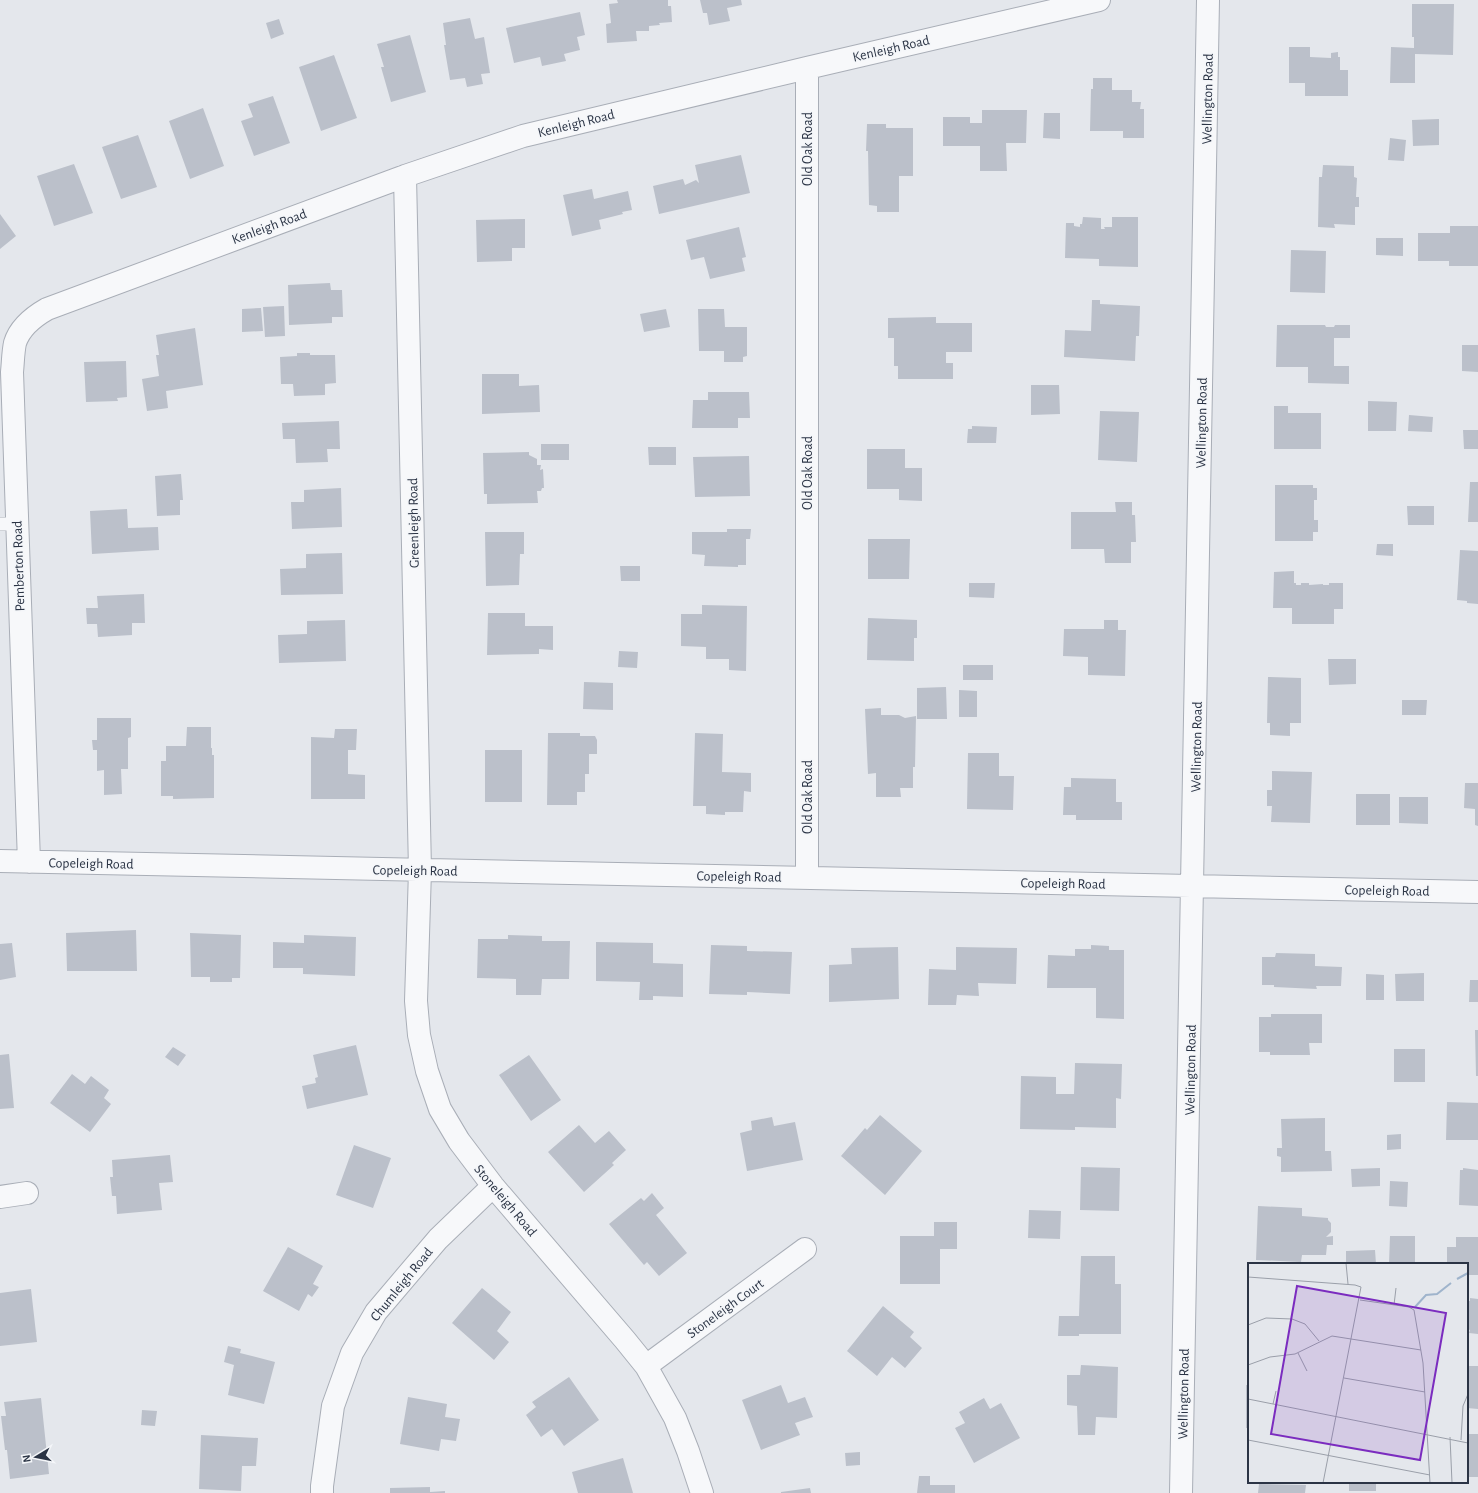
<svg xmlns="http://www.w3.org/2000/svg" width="1478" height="1493" font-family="'Alegreya Sans',sans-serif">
<rect width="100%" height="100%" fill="#e4e7ec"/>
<path fill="#bbc0ca" d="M617,0H668V6H671L672,22L659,23L660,25L649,26V31H636L637,41L607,43L606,24L611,23L609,4L618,3Z
M700,0H741L742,5L727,8L730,21L709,25L707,13H703Z
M1412,4H1454L1453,55L1415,54V83H1390L1391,47L1414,48V37H1412Z
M580,12L585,35L577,37L580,50L564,54L566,61L542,66L540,57L514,63L506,28Z
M470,18L475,39L484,37L490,73L481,74L483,84L467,87L465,78L450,80L444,45H446L443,23Z
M279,19L284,34L271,39L266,23Z
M410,35L426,92L391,102L381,67H384L377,44Z
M1289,47H1310V57L1331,58V53L1338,52V57H1340V70H1348V96H1305V83H1289Z
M334,55L357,118L321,131L299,67Z
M1093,78H1112V90H1132V102H1141L1140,109H1144V138H1123V131H1090L1091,89H1093Z
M273,96L290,143L254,156L241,121L253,117L248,104Z
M203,108L224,166L190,179L169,121Z
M982,110H1027L1026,143H1006L1007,171H980V146H943V117H970V123H982Z
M1044,113H1060V139L1043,138Z
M1439,119V145L1413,146L1412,120Z
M867,124H886V128H913V176H899V212H877V206L869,205L868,151H866Z
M138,135L157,187L121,199L102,147Z
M1390,138L1406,140L1404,161L1388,160Z
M741,155L750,193L659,214L653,186L683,179L685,185L696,180L699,183L695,165Z
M74,164L93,213L54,226L37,176Z
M1323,165L1354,166V177L1357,178L1356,197H1359V207H1355V225L1334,224L1335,228L1318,227L1319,177H1322Z
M592,189L594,199L628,191L632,210L622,212L623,214L599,220L601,229L572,236L563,195Z
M0,214L16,236L0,249Z
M1083,217L1101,218V229H1105L1104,227H1112V217H1138V267L1099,266V259L1065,258L1066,223H1074V226L1080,227V224H1082Z
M525,219V248H512V261L477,262L476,220Z
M1450,226H1478V266H1449V261H1418V233H1450Z
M739,227L746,257L742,258L745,271L710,279L704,257L691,260L686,240Z
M1376,238H1403V256L1376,255Z
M1291,250L1326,251L1325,293L1290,292Z
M330,283L331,290H342L343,317H332V323L289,325L288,285Z
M1092,300H1100V304L1140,306L1139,336H1136L1135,361L1064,357L1065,330L1091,331Z
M284,306L285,336L265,337L263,307Z
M261,308L263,331L242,332V309Z
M666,309L670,327L644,332L640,314Z
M698,309H724L725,327H747V356L743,357V362H724V351H699Z
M936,317V323H972V352H946V363H953V379H898V366H894V338H888V318Z
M1277,325H1325L1326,327H1334L1335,325H1350V338H1334V366H1349V384L1308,383V367H1276Z
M195,328L203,385L166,391L168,408L147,411L142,379L159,376L156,355H159L156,335Z
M1462,345H1478V372L1462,371Z
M297,353H310V355H335L336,383L325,384V395L294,396L293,384H281L280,357L297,356Z
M126,361L127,397L117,398L118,401L86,402L84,362Z
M482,374H519V386L539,385L540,412L482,414Z
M1031,385H1059L1060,414L1031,415Z
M708,392H749L750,418H738V428H692L693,400H708Z
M1368,401L1397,402L1396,431H1368Z
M1274,406H1288V413H1321V449H1274Z
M1100,411L1139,412L1137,462L1098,460Z
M1409,415L1433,417L1432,432L1408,431Z
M339,421L340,449H327L328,462L296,463L295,439H283L282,423Z
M972,426L997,427L996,443H967L968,429H972Z
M1463,430H1478V449H1464Z
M541,444H569V460H541Z
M648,447H676V465H649Z
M867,449H905V468H922V501L899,500V489H867Z
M529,452V455L537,459V465H541L540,470L543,469L544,488H542L541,491H537L538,503L487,504V494H484L483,453Z
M749,456L750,496L695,497L693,457Z
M181,474L183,500H180V515L157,516L155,476Z
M1470,482H1478V522H1468Z
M1275,485H1313V488H1317V500H1314V520H1318V532H1313V541H1275Z
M341,488L342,527L292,529L291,502H304V490Z
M1115,502H1132V515H1135L1136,542H1131V563H1105L1104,549H1071V512H1116Z
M1407,506H1434V525H1408Z
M127,509L128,528L158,527L159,550L92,554L90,511Z
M727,529H751L750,539H746V565H738V567L704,566L705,555L692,554V532H727Z
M485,532H524V554H520L519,585L486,586Z
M868,539H910L909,579H868Z
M1377,544H1393V556L1376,555Z
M1460,550L1478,551V604L1467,603V601L1457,600Z
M342,553L343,594L281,595L280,569L306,568V554Z
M620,566H640V581H621Z
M1294,571V583H1296V585H1301V583H1309V585L1323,584V585H1329V583H1343V609H1334V624H1292V608H1273L1274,572Z
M969,583H995L994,598L969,597Z
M144,594L145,623H132V635L98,637L97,624H87L86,608H98L97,596Z
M702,605L747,606L746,671L729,670V659H706V647L681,646V614H702Z
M488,613H525V626H553V650L539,649V654L487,655Z
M868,618L917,620V638H914V661L867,660Z
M345,620L346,661L279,663L278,635L307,634V621Z
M1104,620H1118V630H1126L1125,676L1088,675V657L1063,656L1064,629H1104Z
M619,651L638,652L637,668L618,667Z
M1328,659H1356V684L1329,685Z
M963,665H993V680H963Z
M1268,677L1301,678V723H1290V736L1270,735V723H1267Z
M584,682L613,683V710L583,709Z
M946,687L947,719H917V688Z
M959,690L977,691V717H959Z
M1402,700H1427L1426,715H1402Z
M881,708V715H899L905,718L916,716L915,767H913V788H900L901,797H876V773L868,774L865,709Z
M97,718H131V737L128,738V769H121L122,794L104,795V770L97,771V750H93L92,740H97Z
M187,727H211V748H212V755H214V798L173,799V796H161V761H166V746H186Z
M335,729H357L356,750H348V774L365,775V799H311V737L334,738Z
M548,733H580V736H595L597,740V754H589V774H585V792H577V805H547Z
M695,733L723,734L722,772L751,773V792L744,791L743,812H725V815L706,814V806H693Z
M485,750H522V802H485Z
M968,753H999V776H1014L1013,810L967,809Z
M1272,771L1312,772L1310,823L1271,822L1272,806H1267V790H1272Z
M1071,778L1116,779V802H1122V820H1076V815H1063L1064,787H1071Z
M1465,783H1478V826L1475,825V809L1464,808Z
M1356,794H1390V825H1356Z
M1399,797H1428V824L1399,823Z
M136,930L137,971H67L66,933Z
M190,933L241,935L240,978H232V982H210V977H191Z
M304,935L356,937L355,976L303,974V968H273V942L304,943Z
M508,935L542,936V941H570L569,979H542L541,995H516V979L477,978L478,939H508Z
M596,942L653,943V963L683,964V997L653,996V1000H639L640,982L596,981Z
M12,943L16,977L0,980V944Z
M711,945L747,946V951L792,952L790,994L747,992V995L709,994Z
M1091,945L1109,946V950H1124V1019L1096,1018V988H1047L1048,955L1075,956V949H1091Z
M898,947L899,999L829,1002V965L852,964L851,948Z
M956,947L1017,948L1016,984L978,983L979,996L957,995L956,1005H928L929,969L956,970Z
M1276,953L1315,954V966L1342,967L1341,986H1316L1317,989L1274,987V985H1262V957H1275Z
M1424,973V1001H1396L1395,974Z
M1366,974L1384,975V1000H1366Z
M1470,980H1478V1002H1469Z
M1271,1014H1322V1043H1309L1310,1055H1270V1052H1259V1017H1271Z
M1475,1030H1478V1076H1476Z
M356,1045L368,1095L307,1109L302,1086L316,1083L315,1078L318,1077L313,1055Z
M173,1047L186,1055L178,1066L165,1057Z
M1394,1049H1425V1082H1394Z
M9,1054L14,1108L0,1109V1055Z
M529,1055L561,1100L531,1121L499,1075Z
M1075,1063L1122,1064L1121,1099L1116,1098V1128L1075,1127V1130L1020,1129L1021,1076L1056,1077V1094H1074Z
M72,1074L85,1084L91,1076L109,1090L104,1098L111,1104L90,1132L50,1103Z
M1447,1102L1478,1103V1140H1446Z
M880,1115L922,1151L885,1195L841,1156L865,1128L867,1130Z
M772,1117L774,1126L795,1122L803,1160L747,1171L740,1133L752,1130L751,1121Z
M1325,1118V1151H1331L1332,1171L1281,1172V1157L1277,1156V1148H1282L1281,1119Z
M579,1125L595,1143L609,1131L626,1150L612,1163L614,1165L584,1192L548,1152Z
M1401,1134V1149L1387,1150V1135Z
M354,1145L391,1158L373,1208L336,1195Z
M170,1155L173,1182L159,1183L162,1210L117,1214L116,1196H112L110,1177H113L112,1160Z
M1081,1167L1120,1168L1119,1211L1080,1210Z
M1380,1168V1186L1352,1187L1351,1169Z
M1463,1168L1478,1170V1206L1459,1205L1460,1170H1463Z
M1390,1181L1408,1182L1407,1207L1389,1206Z
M652,1193L664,1208L656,1215L687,1253L659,1276L647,1262L644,1265L609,1224L641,1198L644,1201Z
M1258,1206L1302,1208V1216L1328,1218V1220L1331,1223V1232L1326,1237L1333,1236V1245H1327L1326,1255H1302L1301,1262L1256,1260Z
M1029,1210L1061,1211L1060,1239L1028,1238Z
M934,1222H957V1249H940V1284H900V1236H934Z
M1390,1236H1415V1264H1389Z
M1456,1237H1478V1275H1467V1264H1447V1247H1456Z
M288,1247L323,1266L313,1284L319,1287L312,1297L308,1294L299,1311L263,1291Z
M1375,1250L1376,1264H1346V1251Z
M1081,1256H1115V1284H1121V1334H1079V1336H1058L1059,1316H1079Z
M482,1288L511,1312L497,1331L509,1342L494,1360L452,1323Z
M31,1289L37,1342L0,1346V1293Z
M1470,1298L1478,1299V1334L1469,1333L1470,1330L1467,1329V1301H1470Z
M883,1306L914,1332L910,1337L922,1348L905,1368L892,1357L877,1376L847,1351Z
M228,1346L241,1349L240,1353L275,1362L264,1404L228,1395L234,1365L224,1362Z
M1081,1365L1118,1367L1117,1418L1096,1417L1095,1435H1078L1077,1406L1067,1405V1375H1080Z
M1467,1366H1478V1409L1467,1408Z
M569,1377L599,1420L564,1446L552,1429L541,1437L526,1415L536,1407L532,1402Z
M781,1385L788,1403L805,1397L813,1417L795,1423L800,1435L761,1450L742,1400Z
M1246,1385H1249V1428H1246Z
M408,1397L447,1404L445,1417L460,1419L456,1441L441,1439L439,1451L400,1444Z
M41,1398L49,1474L10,1479L7,1450H5L1,1416H6L4,1402Z
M984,1398L990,1409L1001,1403L1020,1438L974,1463L955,1428L965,1423L959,1412Z
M142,1410L157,1411L155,1426L141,1425Z
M1467,1434H1478V1477H1467Z
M201,1435L258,1438L256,1466H242L241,1491L199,1489Z
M860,1452V1465L846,1466L845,1453Z
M623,1458L633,1493H578L572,1472Z
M919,1476H930V1485H955V1493H917Z
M1349,1482H1376V1491H1349Z
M1259,1484L1306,1485L1305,1493H1258Z
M430,1487V1492L445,1491V1493H390V1488Z
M810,1488L811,1493H781V1492Z"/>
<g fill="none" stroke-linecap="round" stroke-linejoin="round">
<g stroke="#a9aeb7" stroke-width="14">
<path id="service" d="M0,524H17"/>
</g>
<g stroke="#a9aeb7" stroke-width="24">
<path id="minor" d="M405,176L420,870L416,1001L419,1035L427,1071L440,1109L459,1141L493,1186L625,1340L646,1366L675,1418L688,1451L702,1493
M0,861L1478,892
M29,862L12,372C13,363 13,352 15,343C20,327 33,317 47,309L405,176L523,136L807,68L1099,0
M807,878V68
M0,1197L27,1193
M646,1366L805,1249
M322,1493V1486L333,1406L352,1353L376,1312L438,1239L493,1186
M1181,1493L1208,0"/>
</g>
<use href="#service" stroke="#f7f8fa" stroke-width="13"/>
<use href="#minor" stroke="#f7f8fa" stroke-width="22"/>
</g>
<g text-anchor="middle" stroke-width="3" stroke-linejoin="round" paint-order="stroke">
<g font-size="14" fill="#2b3445" stroke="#f4f6f9">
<text transform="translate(891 48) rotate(-13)" y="5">Kenleigh Road</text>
<text transform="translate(1207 99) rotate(-89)" y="5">Wellington Road</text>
<text transform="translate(576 123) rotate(-14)" y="5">Kenleigh Road</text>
<text transform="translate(807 149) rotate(-90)" y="5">Old Oak Road</text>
<text transform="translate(269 226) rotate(-20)" y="5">Kenleigh Road</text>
<text transform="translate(1201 423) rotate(-89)" y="5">Wellington Road</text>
<text transform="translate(807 473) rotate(-90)" y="5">Old Oak Road</text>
<text transform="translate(413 523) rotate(-91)" y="5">Greenleigh Road</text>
<text transform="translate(18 566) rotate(-92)" y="5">Pemberton Road</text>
<text transform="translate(1196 747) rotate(-89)" y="5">Wellington Road</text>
<text transform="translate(807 797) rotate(-90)" y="5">Old Oak Road</text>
<text transform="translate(91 863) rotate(1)" y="5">Copeleigh Road</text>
<text transform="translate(415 870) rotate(1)" y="5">Copeleigh Road</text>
<text transform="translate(739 876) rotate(1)" y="5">Copeleigh Road</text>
<text transform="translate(1063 883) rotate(1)" y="5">Copeleigh Road</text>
<text transform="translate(1387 890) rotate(1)" y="5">Copeleigh Road</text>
<text transform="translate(1190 1070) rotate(-89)" y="5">Wellington Road</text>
<text transform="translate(506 1200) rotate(50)" y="5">Stoneleigh Road</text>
<text transform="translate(401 1284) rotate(-51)" y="5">Chumleigh Road</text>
<text transform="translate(725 1308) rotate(-36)" y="5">Stoneleigh Court</text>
<text transform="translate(1183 1394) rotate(-89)" y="5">Wellington Road</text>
</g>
</g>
<g transform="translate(1248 1263)">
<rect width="220" height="220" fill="#e4e7ec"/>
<path fill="none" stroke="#9fb4cc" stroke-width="2" d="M209,16L220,10M167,44L178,32L189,31L203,20"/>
<path fill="none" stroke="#9a9fa9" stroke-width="1" d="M98,0L100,21M0,14L107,22L113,24L75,220M112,37L161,44L166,47L175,100L182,220M146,42L148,25M0,62L18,55L44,56L57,61L71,78M50,90L59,108M0,102L22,94L47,91L84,73L173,87M96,115L177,129M0,136L220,180M25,141L28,128M202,174L204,220M0,177L182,212M213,177L215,143L220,131"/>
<path fill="#7b2cbf" fill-opacity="0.15" stroke="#7b2cbf" stroke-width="2" d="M49,23L198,50L172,197L23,171Z"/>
<rect width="220" height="220" fill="none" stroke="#2b3445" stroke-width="2"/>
</g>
<g transform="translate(36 1457) rotate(260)" stroke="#f4f6f9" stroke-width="3" paint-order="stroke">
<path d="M0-3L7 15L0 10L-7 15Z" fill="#2b3445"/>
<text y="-6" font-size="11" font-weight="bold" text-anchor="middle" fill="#2b3445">N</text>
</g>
</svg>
